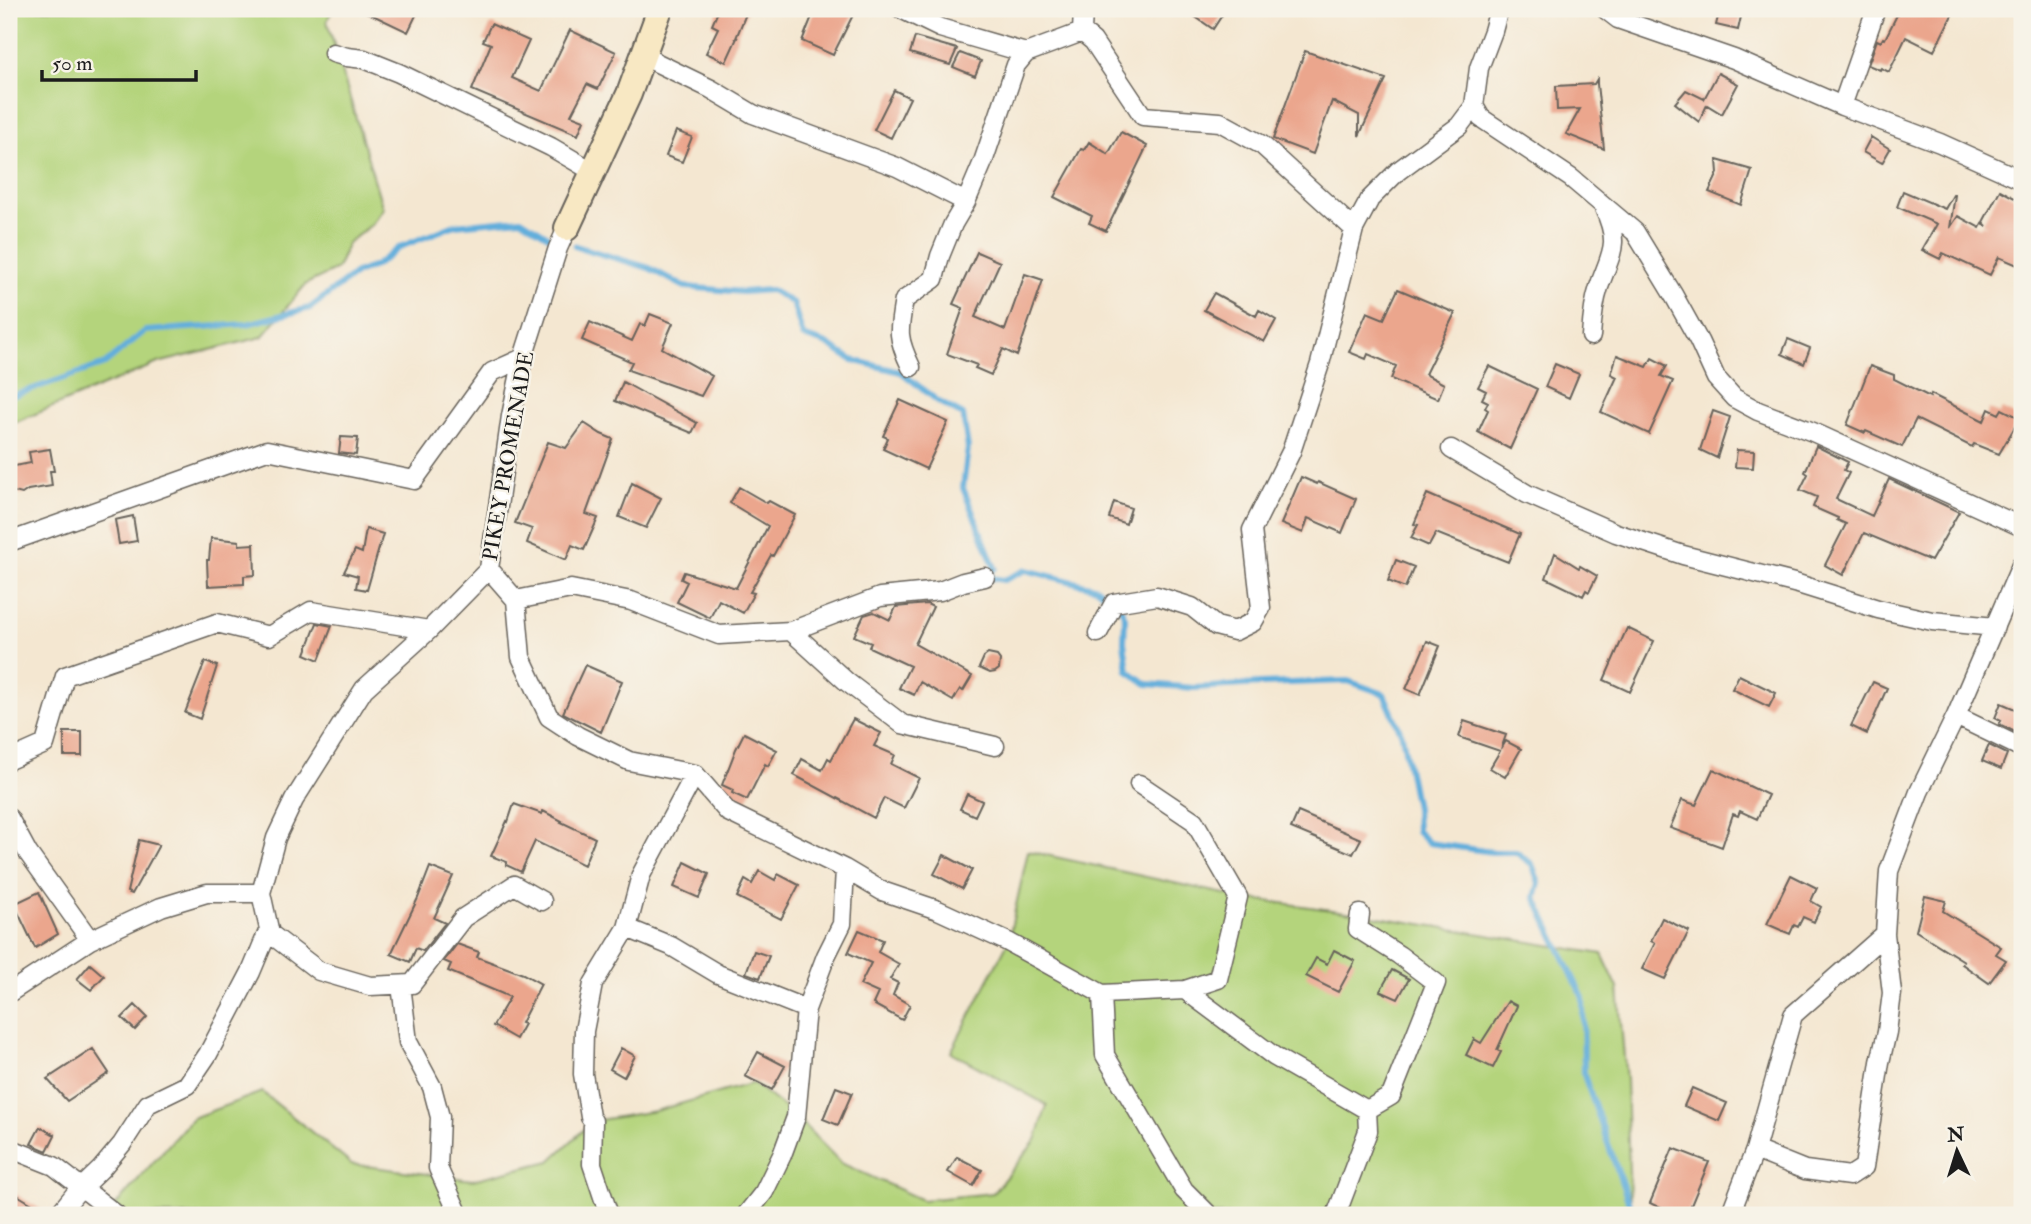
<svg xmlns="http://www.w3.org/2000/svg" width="2031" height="1224" font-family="'IM FELL Double Pica',serif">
<rect width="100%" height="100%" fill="#f7f3e8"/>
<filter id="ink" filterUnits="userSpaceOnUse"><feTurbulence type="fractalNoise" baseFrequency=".0143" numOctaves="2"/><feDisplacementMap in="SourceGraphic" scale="14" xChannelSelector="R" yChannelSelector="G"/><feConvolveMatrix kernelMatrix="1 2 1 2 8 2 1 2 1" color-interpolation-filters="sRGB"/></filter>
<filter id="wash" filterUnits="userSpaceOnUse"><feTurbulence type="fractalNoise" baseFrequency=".00686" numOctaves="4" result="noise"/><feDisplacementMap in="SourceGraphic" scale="28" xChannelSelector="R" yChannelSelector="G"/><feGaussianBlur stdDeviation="1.57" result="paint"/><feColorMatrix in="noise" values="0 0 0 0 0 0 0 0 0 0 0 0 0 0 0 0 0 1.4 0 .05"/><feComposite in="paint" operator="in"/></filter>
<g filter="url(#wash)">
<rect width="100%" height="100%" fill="#f4e7d1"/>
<path fill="#b4d47c" stroke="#68784c" stroke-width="2" d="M9,9H333L327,21L383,209L371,225L348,243L337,269L306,284L262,337L158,363L9,425Z
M1028,851L1238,897L1360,914L1602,954L1618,988L1626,1080L1630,1202L1640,1215H107L192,1118L262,1092L351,1164L472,1180L550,1161L593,1121L655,1111L753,1083L796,1117L841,1163L922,1200L993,1193L1036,1140L1047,1105L951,1052L1008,942Z"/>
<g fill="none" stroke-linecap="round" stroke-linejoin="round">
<path stroke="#62aedb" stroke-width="6" d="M575,246L649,268L685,287L743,292L771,290L793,303L803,336L827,344L852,360L901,372L939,402L963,415L968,448L963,488L995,568L985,577L1004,580L1026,570L1097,588L1122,610L1125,618L1124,642L1128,671L1147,684L1194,688L1260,684L1348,681L1384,694L1402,735L1416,808L1417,831L1429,843L1492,852H1516L1532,864L1539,883L1535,897L1583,998L1584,1075L1633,1215
M9,397L105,364L145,331L247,324L310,308L356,273L375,266L400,247L455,225L521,219L548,236"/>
</g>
<g id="blocks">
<path fill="#eba68d" d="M360,9H419L408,32Z
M719,9H748L736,38H737L726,62L706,53L718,28L712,25Z
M815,9H856L833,55L802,41Z
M1184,9H1226L1213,29Z
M1720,9L1742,12L1738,30L1716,25Z
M1900,9H1955L1934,51L1906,37L1889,72L1881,68L1880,70L1868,65L1877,40L1881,42L1883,38L1885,39Z
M491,24L529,41L512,78L541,91L570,30L616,52L598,89L587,84L571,115L584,120L578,135L472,90L491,44L483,41Z
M915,37L957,49L950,65L910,53Z
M1305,51L1386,79L1359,136V115L1332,101L1313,154L1273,139Z
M960,53L981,61L975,76L953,67Z
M1718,73L1738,84L1722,114L1707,105L1699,122L1675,103L1686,90L1704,99Z
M1597,79V84L1604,149L1566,134L1580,109L1557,110L1556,86L1594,84Z
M894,90L910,98L891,138L874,130Z
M676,131L692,137L682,162L666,156Z
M1121,132L1147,146L1106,231L1089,223L1092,216L1054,197L1081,149L1084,150L1089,142L1108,154Z
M1871,137L1890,149L1882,163L1863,152Z
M1717,160L1752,170L1741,205L1709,192L1718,173Z
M2000,190L2022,202V267L1999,257L1990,275L1943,253L1940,259L1922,250L1937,224L1897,207L1903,191L1945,209L1953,195H1955L1950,228L1958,216L1980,228L1982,224L1987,226L1983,222Z
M977,252L1000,262L975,317L1005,330L1025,274L1043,280L1017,356L1003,349L991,375L975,368L977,365L947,354L963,308L953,304Z
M1398,289L1455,313L1425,374L1444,384L1438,399L1391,379L1396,366L1368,354L1366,359L1349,352L1367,312L1384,319Z
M1214,293L1256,316L1259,310L1276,320L1264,342L1204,310Z
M650,314L673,323L662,348L712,376L701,396L628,370L632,362L582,340L590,322L632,341L640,324L645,326Z
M1788,339L1810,348L1804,364L1782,354Z
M1617,355L1647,367L1652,358L1667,366L1661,376L1673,381L1649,434L1601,412L1617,377L1611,374Z
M1555,364L1579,374L1569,398L1545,387Z
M1489,366L1537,389L1510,449L1478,432L1488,410L1485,408L1488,402L1482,399L1486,391L1478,387Z
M1870,366L1894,375V379L1930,397L1931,394L1984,421L1989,409L1999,414L2002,409L2020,418L1999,454L1974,444L1972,447L1916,419L1902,447L1866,431L1865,433L1847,425Z
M623,382L697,423L692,433L615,401Z
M900,400L948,422L926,469L883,449L888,438L883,436Z
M1713,411L1730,417L1717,458L1700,450Z
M584,423L601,434L613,439L586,514L598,518L584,550L572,545L566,560L527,543L532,529L515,523L548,442L566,448Z
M341,437L358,438L356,455L339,453Z
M1816,446L1848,462L1844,470L1849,473L1836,499L1872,516L1889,479L1959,512L1931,561L1864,533L1843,575L1825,565L1846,524L1837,520L1838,518L1813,507L1817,497L1800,490L1808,474L1805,472Z
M50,449L54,471H50L52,486L28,490L22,494L14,492L9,481V467L31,463L29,452Z
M1737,450L1754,451L1753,468L1735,467Z
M1301,477L1317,484L1318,482L1356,499L1342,533L1308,518L1303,533L1281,524Z
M632,483L661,498L646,528L619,517Z
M739,487L767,503L769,501L795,515L773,556L771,555L750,592L754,593L743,613L719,600L710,618L677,602L687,582L681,579L684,572L736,588L768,526L730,503Z
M1427,494L1520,534L1508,562L1436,533L1429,546L1411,538L1418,525L1414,524Z
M1114,502L1131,508L1126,524L1109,518Z
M133,516L137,541L119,544L115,520Z
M366,529L383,534L367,590L356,588L358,576L344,572L355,550L362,553Z
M211,538L239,541V545L254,544L255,575L244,576V584L208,586L207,560H209Z
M1555,553L1579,568L1580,566L1597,576L1589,592L1586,590L1583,596L1546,578Z
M1396,560L1414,567L1405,588L1388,581Z
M927,604L933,607L915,644L972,676L963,691L960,689L953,701L920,682L914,695L899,688L910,666L869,647L871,643L854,636L864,615L874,612L890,620L896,607Z
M317,623L332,626L319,660L305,654Z
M1627,628L1654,641L1630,692L1604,680Z
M1427,641L1440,646L1420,695L1406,689Z
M988,654L997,656L1000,660L999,669L995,672L990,673L979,668L984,657Z
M205,662L217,666L200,719L185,713Z
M585,665L622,681L601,732L563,713Z
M1739,675L1776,693L1769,707L1732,689Z
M1873,682L1887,688L1867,734L1851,726Z
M2001,703L2022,712V721L2017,733L1999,724L2001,721L1995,718Z
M853,719L881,733L874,746L895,755L891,764L919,778L904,808L884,798L874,818L794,775L802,759L822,770L828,758L831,760Z
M1464,721L1506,735L1501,749L1506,741L1521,749L1505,777L1490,768L1500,751L1459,737Z
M64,732H82V756H64Z
M744,733L777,750L768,766L765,764L747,800L732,793L733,790L722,785L736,749Z
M1989,745L2007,754L2001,769L1982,761Z
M1713,769L1768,795L1757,819L1740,811L1738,816L1733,814L1722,847L1670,828L1682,800L1696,805Z
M967,794L982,801L975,816L960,809Z
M514,804L542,814L543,811L562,821L561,822L595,838L584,865L535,841L521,872L506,865L507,862L491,856L507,821L508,822Z
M1298,812L1361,839L1353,854L1291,828Z
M139,840L159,845L132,894L127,892Z
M944,855L972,870L962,889L934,874Z
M685,862L709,874L699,898L674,887Z
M430,867L453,876L434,918L445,923L423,951L416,948L410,962L391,954L418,898Z
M759,871L775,880L778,874L799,885L781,919L737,897L745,880L752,884Z
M1791,875L1817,888L1811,901L1821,907L1814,922L1803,917L1798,927L1794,925L1790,934L1767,924Z
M39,892L58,934L35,948L14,904Z
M1925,896L1946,901L1943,911L2001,947L1996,954L2006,960L1989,983L1962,964L1964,961L1916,931Z
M1662,918L1689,931L1665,979L1642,969L1655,943L1651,941Z
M859,930L883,940L878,952L899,964L890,979L898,983L893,995L910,1005L902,1020L873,1004L878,993L860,985L871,963L848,953Z
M457,944L479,952L477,957L523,974L541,984L521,1023L524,1024L516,1039L493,1026L510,997L448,971L451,964L444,961Z
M1334,950L1355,961L1338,992L1306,976L1316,958L1327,964Z
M754,951L769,956L760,978L746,973Z
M90,964L104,976L91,990L77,979Z
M1392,970L1409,979L1398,999L1380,991Z
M1508,1001L1517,1006L1497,1050L1501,1052L1493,1068L1466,1055L1474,1039L1481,1043Z
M135,1005L147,1017L135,1030L122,1018Z
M621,1048L635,1056L624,1077L610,1069Z
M93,1049L109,1073L67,1101L47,1079Z
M758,1052L785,1066L772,1090L745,1076Z
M836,1087L852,1093L838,1125L823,1119Z
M1692,1088L1727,1103L1719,1121L1684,1106Z
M40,1127L55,1135L47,1151L31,1144Z
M1673,1148L1709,1162L1687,1215H1675L1650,1203Z
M957,1157L982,1170L973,1186L948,1172Z
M9,1190L47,1213V1215H9Z"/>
</g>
</g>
<g filter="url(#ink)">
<use href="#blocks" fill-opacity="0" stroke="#68635b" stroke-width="2"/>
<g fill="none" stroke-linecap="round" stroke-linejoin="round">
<g stroke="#68635b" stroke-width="21">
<path id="street" d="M901,9L940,28L1026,53
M1605,9L1618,19L1734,59L1842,106L1940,143L2022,180
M1082,32L1093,41L1143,116L1220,122L1262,145L1354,229
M333,53L347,57L364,59L399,73L551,147L592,171
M643,56L711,89L753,114L897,167L966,202
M1474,106L1481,118L1571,178L1635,232L1674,296L1699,341L1716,378L1734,398L1758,411L1813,432L2022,527
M1842,106L1876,9
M1591,336C1592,320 1594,302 1599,287C1611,252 1621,245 1604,208
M911,367C897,338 898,332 904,300L934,279L940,256L953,224L966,202L983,162L1016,65L1026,53L1082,32L1083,9
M1451,449L1527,494L1616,533L1683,555L1798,584L1878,609L1932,621L1995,627
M9,542L267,450L414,480L492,372L523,358
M489,569L516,600L521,657L549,717L578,736L629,761L695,774L728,812L845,869L882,891L938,910L1008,942L1102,994L1185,990L1275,1057L1367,1110L1368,1131L1336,1215
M516,600L571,589L631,601L719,635L791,631L847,682L902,724L995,746
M791,631L880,597L940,591L963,582L985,577
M1098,633L1114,603L1157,596L1192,607L1216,626L1235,631L1253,622L1261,608L1252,530L1291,452L1320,364L1354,229L1370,199L1398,171L1459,126L1474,106L1479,68L1493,31L1499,9
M1956,716L2022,748
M9,760L45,744L65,676L217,623L269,636L311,611L429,630
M1139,784L1194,821L1238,897L1218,979L1185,990
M9,818L28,853L90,940
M1360,914L1358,929L1399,955L1436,983L1391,1096L1367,1110
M627,928L671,946L718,974L806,1009
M268,932L319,971L370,986L412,984L463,918L514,885L542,901
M401,985L408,1042L432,1087L440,1117L438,1168L459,1215
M9,993L90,940L161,907L207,893H261
M1102,994L1105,1055L1184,1190L1209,1215
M9,1148L54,1166L117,1215
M1755,1150L1805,1170L1850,1176L1864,1167L1880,1062L1887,1032L1892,993L1885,934
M58,1215L75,1194L101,1169L122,1144L148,1104L187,1085L208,1054L251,972L269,929L261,893L276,838L294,800L364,689L429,630L489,569L511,416L523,358L558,248L567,228
M609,1215L592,1164L593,1121L590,1117L583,1074L584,1031L593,984L627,928L641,875L695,774
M746,1215L764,1192L782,1155L796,1117L806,1009L826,956L842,924L845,869
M1730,1215L1755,1150L1793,1015L1885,934L1889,871L1919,792L1956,716L2022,563"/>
</g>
<g stroke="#68635b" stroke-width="28">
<path id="secondary" d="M567,228L629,94L660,9"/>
</g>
<use href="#street" stroke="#fff" stroke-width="18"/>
<use href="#secondary" stroke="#f8e8c3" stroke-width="24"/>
</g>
</g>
<g text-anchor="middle" stroke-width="5" stroke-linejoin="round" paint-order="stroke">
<g font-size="21" fill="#1c1c1c" stroke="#f7f3e8">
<text transform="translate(508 456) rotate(-80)" y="7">PIKEY PROMENADE</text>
</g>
</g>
<rect width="2031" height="1224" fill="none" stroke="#f7f3e8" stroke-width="35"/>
<g transform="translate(1957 1151) rotate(356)" stroke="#f7f3e8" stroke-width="5" paint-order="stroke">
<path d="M0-5L12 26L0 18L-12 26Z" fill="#1c1c1c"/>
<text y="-10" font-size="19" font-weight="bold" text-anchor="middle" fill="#1c1c1c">N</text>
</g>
<path d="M42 70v10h154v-10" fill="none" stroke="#1c1c1c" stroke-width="3.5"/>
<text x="52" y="70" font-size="21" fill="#1c1c1c" stroke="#f7f3e8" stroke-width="5" paint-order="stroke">50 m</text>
</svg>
